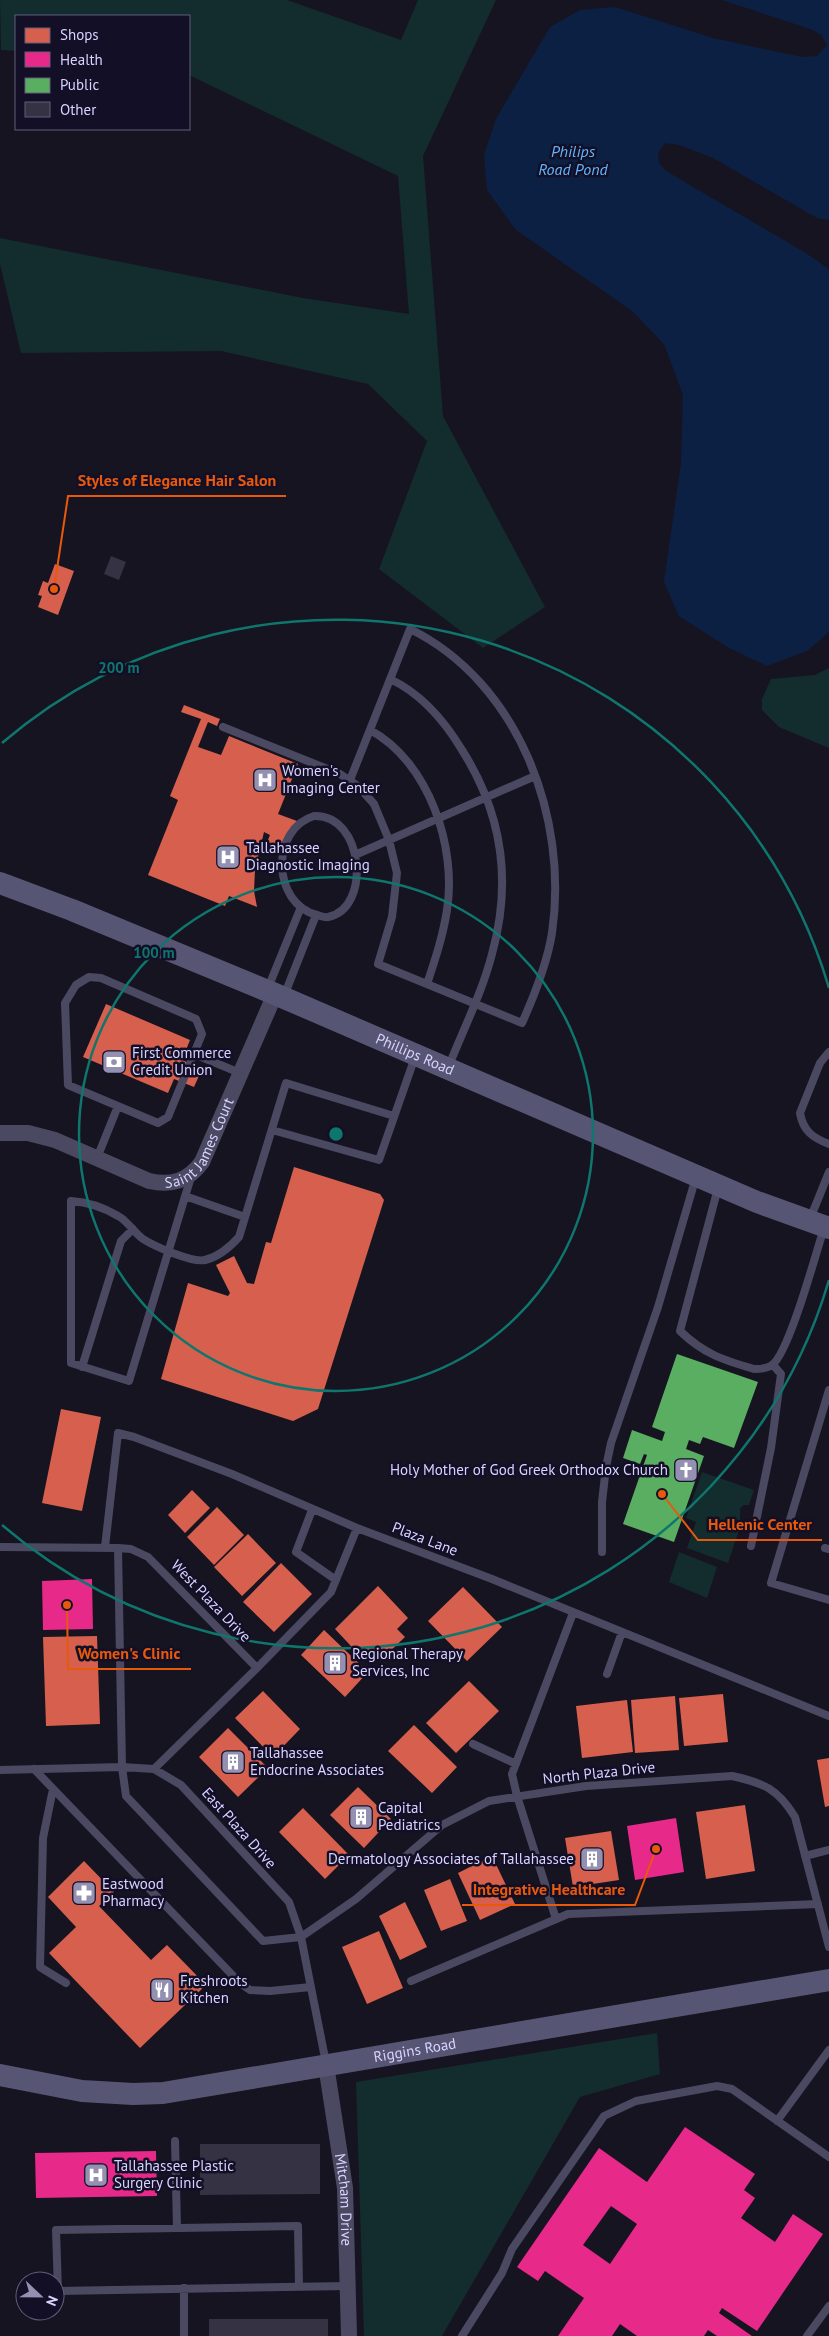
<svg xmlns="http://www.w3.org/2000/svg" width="829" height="2336" font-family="'PT Sans',sans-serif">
<rect width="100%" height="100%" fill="#161421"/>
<path fill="#132c2d" d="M0,0H287L401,40L418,0H496L423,156L443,416L545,607L483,648L379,569L427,441L368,384L221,351L21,353L0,264V238L303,298L409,314L398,176L189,75V16H16V51L1,50Z
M829,668V748L779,727L762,710V699L771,679L815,675Z
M702,1472L754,1490L749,1505H744L740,1508V1518L742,1521L728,1563L687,1548L696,1522L686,1518Z
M679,1552L717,1567L707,1598L669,1582Z
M657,2033L660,2074L580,2097L442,2336H364L356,2082Z"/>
<path fill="#0c2044" d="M722,0H829V220L817,218L711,157L679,145L665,143L658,153L659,163L666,171L806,253L829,269V632L807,651L767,666L729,648L679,616L664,582L681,463L683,395L664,344L632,311L516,230L487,190L484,155L496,119L550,27L580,10L615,7L713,38L802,57L817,56L827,45L821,35L813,30Z"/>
<path fill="#d6604d" d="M55,564L74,571L58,615L38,607L42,596L38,595L43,581L48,583Z
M184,705L220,719L217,726L208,722L198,747L221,755L229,736L298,764L278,814L297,821L284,854L265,847L270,835L264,832L255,870L254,891L257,907L229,896L225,906L148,875L178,800L170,796L201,719L181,712Z
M106,1004L190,1040L182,1060L202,1069L194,1087L174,1079L168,1093L83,1057Z
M294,1167L380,1194L384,1200L318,1409L293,1421L161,1379L188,1283L228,1296L230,1293L216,1265L234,1256L247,1283L254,1284L266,1242L271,1243Z
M61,1409L101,1417L82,1511L42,1503Z
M192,1490L210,1508L185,1533L168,1515Z
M217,1507L244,1535L214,1565L187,1537Z
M248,1534L276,1563L242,1596L214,1567Z
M281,1563L312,1594L274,1632L243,1602Z
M378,1586L408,1618L397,1629L405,1637L380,1661L373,1653L364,1660L335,1629Z
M463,1587L502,1627L467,1661L428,1621Z
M324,1630L368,1672L345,1697L301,1655Z
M97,1636L100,1724L46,1726L43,1637Z
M469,1681L499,1711L456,1753L426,1723Z
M263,1691L300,1729L273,1757L235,1718Z
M723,1694L728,1742L684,1746L679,1698Z
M675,1696L679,1750L635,1753L631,1700Z
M627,1700L633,1752L582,1758L576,1706Z
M414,1725L457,1767L432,1793L388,1751Z
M228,1728L268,1768L238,1797L199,1757Z
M829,1758V1806L825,1807L817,1760Z
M358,1787L391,1819L364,1848L330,1815Z
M745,1805L755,1871L706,1879L696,1812Z
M303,1808L349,1855L325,1879L279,1832Z
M611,1831L619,1880L573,1887L565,1838Z
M492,1856L515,1904L480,1920L458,1873Z
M84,1861L114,1892L99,1906L151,1960L167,1945L206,1985L140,2048L49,1953L76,1927L48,1897Z
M450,1879L467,1921L441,1931L424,1890Z
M405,1902L427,1947L400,1960L379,1916Z
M379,1931L403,1988L367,2004L342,1947Z"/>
<path fill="#e7298a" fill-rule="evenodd" d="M92,1579L93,1629L43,1630L42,1581Z
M676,1818L684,1872L635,1880L627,1826Z
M685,2127L755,2174L744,2190L755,2198L741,2218L775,2242L793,2214L823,2234L757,2331L722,2308L719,2313L752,2336H717L708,2330L704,2336H637L620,2324L612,2336H558L584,2298L545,2271L538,2281L517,2267L599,2148L647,2182ZM611,2206L637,2224L610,2264L583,2245Z
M156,2151L157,2196L36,2198L35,2153Z"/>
<path fill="#5aae61" d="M677,1354L758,1382L734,1448L703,1437L700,1444L689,1440L686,1449L704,1456L674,1542L623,1524L647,1455L644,1454L640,1464L623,1458L632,1430L662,1441L665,1432L652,1427Z"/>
<path fill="#343243" d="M111,556L126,562L119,580L104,574Z
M200,2144H320V2194L200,2195Z
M209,2319H328V2336H209Z"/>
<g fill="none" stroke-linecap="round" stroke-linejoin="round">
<path stroke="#4a4961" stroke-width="8" d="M390,679C422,694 444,720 462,750C502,813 512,882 492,954C482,993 463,1030 448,1068
M223,727L340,774L358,786L374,804L389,840L397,873L392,917L378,964L522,1023C535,994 547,964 552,933C569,817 518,682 410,629L350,780
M370,730C429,762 457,847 447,910C443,936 435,960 427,984
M314,816C364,814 372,909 328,917C325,918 321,916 317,915C272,904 270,829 314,816Z
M355,855L535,776
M89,977L101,978L196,1019L202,1034L168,1117L158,1123L68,1085L65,1003L76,985Z
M268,988L301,907
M284,996L316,915
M829,1052L820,1063L800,1113C803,1131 813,1138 829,1144
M194,1054L240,1073
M272,1130L379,1160L415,1057
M97,1158L118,1106
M191,1177L129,1381L71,1363V1201C88,1202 103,1207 118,1216C128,1221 134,1233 143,1239C154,1246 192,1263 205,1260C218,1257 230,1247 239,1237L286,1083L394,1116
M718,1188L680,1331C704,1354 723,1360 754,1369C760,1369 767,1369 772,1365C789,1353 816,1253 824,1228
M185,1196L245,1217
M810,1219L829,1172
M82,1367L121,1241L133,1229
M829,1390L771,1583L829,1600
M312,1510L296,1552L336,1580
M751,1546L771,1448L781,1374L773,1365
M0,1547L118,1548L131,1549L148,1557L257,1668L154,1769
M105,1547L118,1433L134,1437L232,1474L357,1528L492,1579L829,1716
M118,1548L122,1767L126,1796L263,1941L301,1937L356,1899L442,1825L489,1801L586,1786L732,1776C764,1783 778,1789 795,1817L829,1947
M825,1548L829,1549
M602,1552V1502L606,1467L611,1443L658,1307L696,1177
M257,1668L331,1592L357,1528
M607,1674L622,1632
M473,1744L516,1764
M34,1769L240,1983L250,1990L270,1991L311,1987
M0,1770L122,1767L154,1769L181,1785L289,1902L301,1937L326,2063
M53,1789L43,1838L40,1967L66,1983
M805,1856L829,1850
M556,1919L517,1796L512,1774L573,1613
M411,1981L568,1914L818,1904
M777,2121L829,2050
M175,2141L177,2228
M299,2286L298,2226L56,2230L58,2291L348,2286
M184,2288V2336
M462,2336L502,2273L512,2249L604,2116L636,2101L717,2086L732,2089L829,2157
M807,2336L829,2306"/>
<g stroke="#4a4961" stroke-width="16">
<path id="s1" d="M0,1133H28L55,1140L149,1181C172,1186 188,1181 202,1162L275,994"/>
<path id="s2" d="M326,2065L345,2188L349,2336"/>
</g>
<g stroke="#575574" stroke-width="22">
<path id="s3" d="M0,883L72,910L275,994L757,1202L829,1228"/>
<path id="s4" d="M0,2075L82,2091L133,2094L163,2093L829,1980"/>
</g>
</g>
<g fill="none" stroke="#0f766e" stroke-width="2.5">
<circle cx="336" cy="1134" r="257"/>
<path d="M829 1280A514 514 0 0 1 2 1525M2 743A514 514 0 0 1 829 988"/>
</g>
<defs>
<g id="hospital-square" transform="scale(1.25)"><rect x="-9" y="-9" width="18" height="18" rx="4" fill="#9490b1" stroke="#130f26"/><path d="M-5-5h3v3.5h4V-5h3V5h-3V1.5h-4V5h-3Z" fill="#fff"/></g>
<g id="bank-square" transform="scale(1.25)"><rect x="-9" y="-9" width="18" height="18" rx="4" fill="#9490b1" stroke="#130f26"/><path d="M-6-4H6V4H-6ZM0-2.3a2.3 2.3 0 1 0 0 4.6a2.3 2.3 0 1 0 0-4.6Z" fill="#fff"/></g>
<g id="church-square" transform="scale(1.25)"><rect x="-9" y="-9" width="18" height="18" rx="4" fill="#9490b1" stroke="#130f26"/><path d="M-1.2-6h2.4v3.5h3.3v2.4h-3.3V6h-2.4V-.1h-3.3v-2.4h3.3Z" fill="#fff"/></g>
<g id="building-square" transform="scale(1.25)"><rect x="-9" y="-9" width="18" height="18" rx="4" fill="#9490b1" stroke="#130f26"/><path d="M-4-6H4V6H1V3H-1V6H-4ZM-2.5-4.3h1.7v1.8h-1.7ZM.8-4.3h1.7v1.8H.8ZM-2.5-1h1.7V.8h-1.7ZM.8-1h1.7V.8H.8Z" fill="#fff"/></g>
<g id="pharmacy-square" transform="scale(1.25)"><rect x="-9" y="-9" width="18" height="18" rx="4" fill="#9490b1" stroke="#130f26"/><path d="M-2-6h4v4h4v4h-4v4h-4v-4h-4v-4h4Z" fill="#fff"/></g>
<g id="restaurant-square" transform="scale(1.25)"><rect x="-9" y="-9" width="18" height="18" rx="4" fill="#9490b1" stroke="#130f26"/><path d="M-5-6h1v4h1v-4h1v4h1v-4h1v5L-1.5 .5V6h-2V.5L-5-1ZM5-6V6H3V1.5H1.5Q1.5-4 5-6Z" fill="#fff"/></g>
</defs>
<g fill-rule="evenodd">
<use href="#hospital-square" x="265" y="780"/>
<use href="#hospital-square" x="228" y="857"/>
<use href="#bank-square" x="114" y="1062"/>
<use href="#church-square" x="686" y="1470"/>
<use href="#building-square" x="335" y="1663"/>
<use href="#building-square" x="233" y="1762"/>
<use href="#building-square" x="361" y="1817"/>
<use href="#building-square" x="592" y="1859"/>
<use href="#pharmacy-square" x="84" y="1893"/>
<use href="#restaurant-square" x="162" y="1990"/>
<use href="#hospital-square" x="96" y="2175"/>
</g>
<g text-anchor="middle" stroke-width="5" stroke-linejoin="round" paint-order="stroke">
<g font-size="15" fill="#d8d3ff" stroke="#130f26" text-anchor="start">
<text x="282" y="776">Women's<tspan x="282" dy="17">Imaging Center</tspan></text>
<text x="246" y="853">Tallahassee<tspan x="246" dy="17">Diagnostic Imaging</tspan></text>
<text x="132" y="1058">First Commerce<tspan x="132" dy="17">Credit Union</tspan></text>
<text x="668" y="1475" text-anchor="end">Holy Mother of God Greek Orthodox Church</text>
<text x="352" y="1659">Regional Therapy<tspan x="352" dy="17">Services, Inc</tspan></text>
<text x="250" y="1758">Tallahassee<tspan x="250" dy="17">Endocrine Associates</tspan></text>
<text x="378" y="1813">Capital<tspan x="378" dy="17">Pediatrics</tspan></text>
<text x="574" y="1864" text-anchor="end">Dermatology Associates of Tallahassee</text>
<text x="102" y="1889">Eastwood<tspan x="102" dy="17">Pharmacy</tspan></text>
<text x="180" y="1986">Freshroots<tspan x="180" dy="17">Kitchen</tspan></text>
<text x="114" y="2171">Tallahassee Plastic<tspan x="114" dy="17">Surgery Clinic</tspan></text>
</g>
<g font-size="15" fill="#d8d3ff" stroke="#130f26">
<text dy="5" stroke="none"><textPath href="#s3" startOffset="449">Phillips Road</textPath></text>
<text dy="5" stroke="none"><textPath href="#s1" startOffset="231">Saint James Court</textPath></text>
<text transform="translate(425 1539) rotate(21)" y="5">Plaza Lane</text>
<text transform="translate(211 1601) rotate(46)" y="5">West Plaza Drive</text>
<text transform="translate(599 1773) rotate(-6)" y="5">North Plaza Drive</text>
<text transform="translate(239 1828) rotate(48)" y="5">East Plaza Drive</text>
<text dy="5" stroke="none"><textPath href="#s4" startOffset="420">Riggins Road</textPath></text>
<text dy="5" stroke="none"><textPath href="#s2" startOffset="136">Mitcham Drive</textPath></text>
</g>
<g font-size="16" font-style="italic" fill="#61b5ff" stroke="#130f26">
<text x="573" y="157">Philips<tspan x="573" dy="18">Road Pond</tspan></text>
</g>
</g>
<circle cx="336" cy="1134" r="8" fill="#0f766e" stroke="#130f26" stroke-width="2.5"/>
<g font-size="15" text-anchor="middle" font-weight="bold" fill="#0f766e" stroke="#130f26" stroke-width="5" stroke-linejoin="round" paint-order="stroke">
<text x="119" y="673">200 m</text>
<text x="154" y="958">100 m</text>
</g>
<path fill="none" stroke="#e8590c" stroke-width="2" d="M54 589L68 496H286M662 1494L698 1540H822M67 1605L68 1669H191M656 1849L635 1905H462"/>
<g fill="#e8590c" stroke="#130f26" stroke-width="2">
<circle cx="54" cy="589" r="5"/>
<circle cx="662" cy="1494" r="5"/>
<circle cx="67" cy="1605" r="5"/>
<circle cx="656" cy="1849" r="5"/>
</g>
<g font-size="16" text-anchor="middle" font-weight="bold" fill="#e8590c" stroke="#130f26" stroke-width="5" stroke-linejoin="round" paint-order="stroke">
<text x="177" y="486">Styles of Elegance Hair Salon</text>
<text x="760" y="1530">Hellenic Center</text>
<text x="129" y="1659">Women's Clinic</text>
<text x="549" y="1895">Integrative Healthcare</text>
</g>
<rect x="15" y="15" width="175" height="115" fill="#130f26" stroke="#625d7d"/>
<rect x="25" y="28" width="25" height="15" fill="#d6604d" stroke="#625d7d"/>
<text x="60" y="40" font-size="15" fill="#d8d3ff">Shops</text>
<rect x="25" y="52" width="25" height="15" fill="#e7298a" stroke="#625d7d"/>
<text x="60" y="65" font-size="15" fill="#d8d3ff">Health</text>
<rect x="25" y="78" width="25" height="15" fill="#5aae61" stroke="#625d7d"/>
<text x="60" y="90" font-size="15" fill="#d8d3ff">Public</text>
<rect x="25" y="102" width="25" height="15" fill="#343243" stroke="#625d7d"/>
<text x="60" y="115" font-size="15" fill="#d8d3ff">Other</text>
<g transform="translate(40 2296) rotate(112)"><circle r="24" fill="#130f26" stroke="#625d7d"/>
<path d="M0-4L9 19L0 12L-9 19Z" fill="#9490b1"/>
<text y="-8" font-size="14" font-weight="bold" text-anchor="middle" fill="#d8d3ff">N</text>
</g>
</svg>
